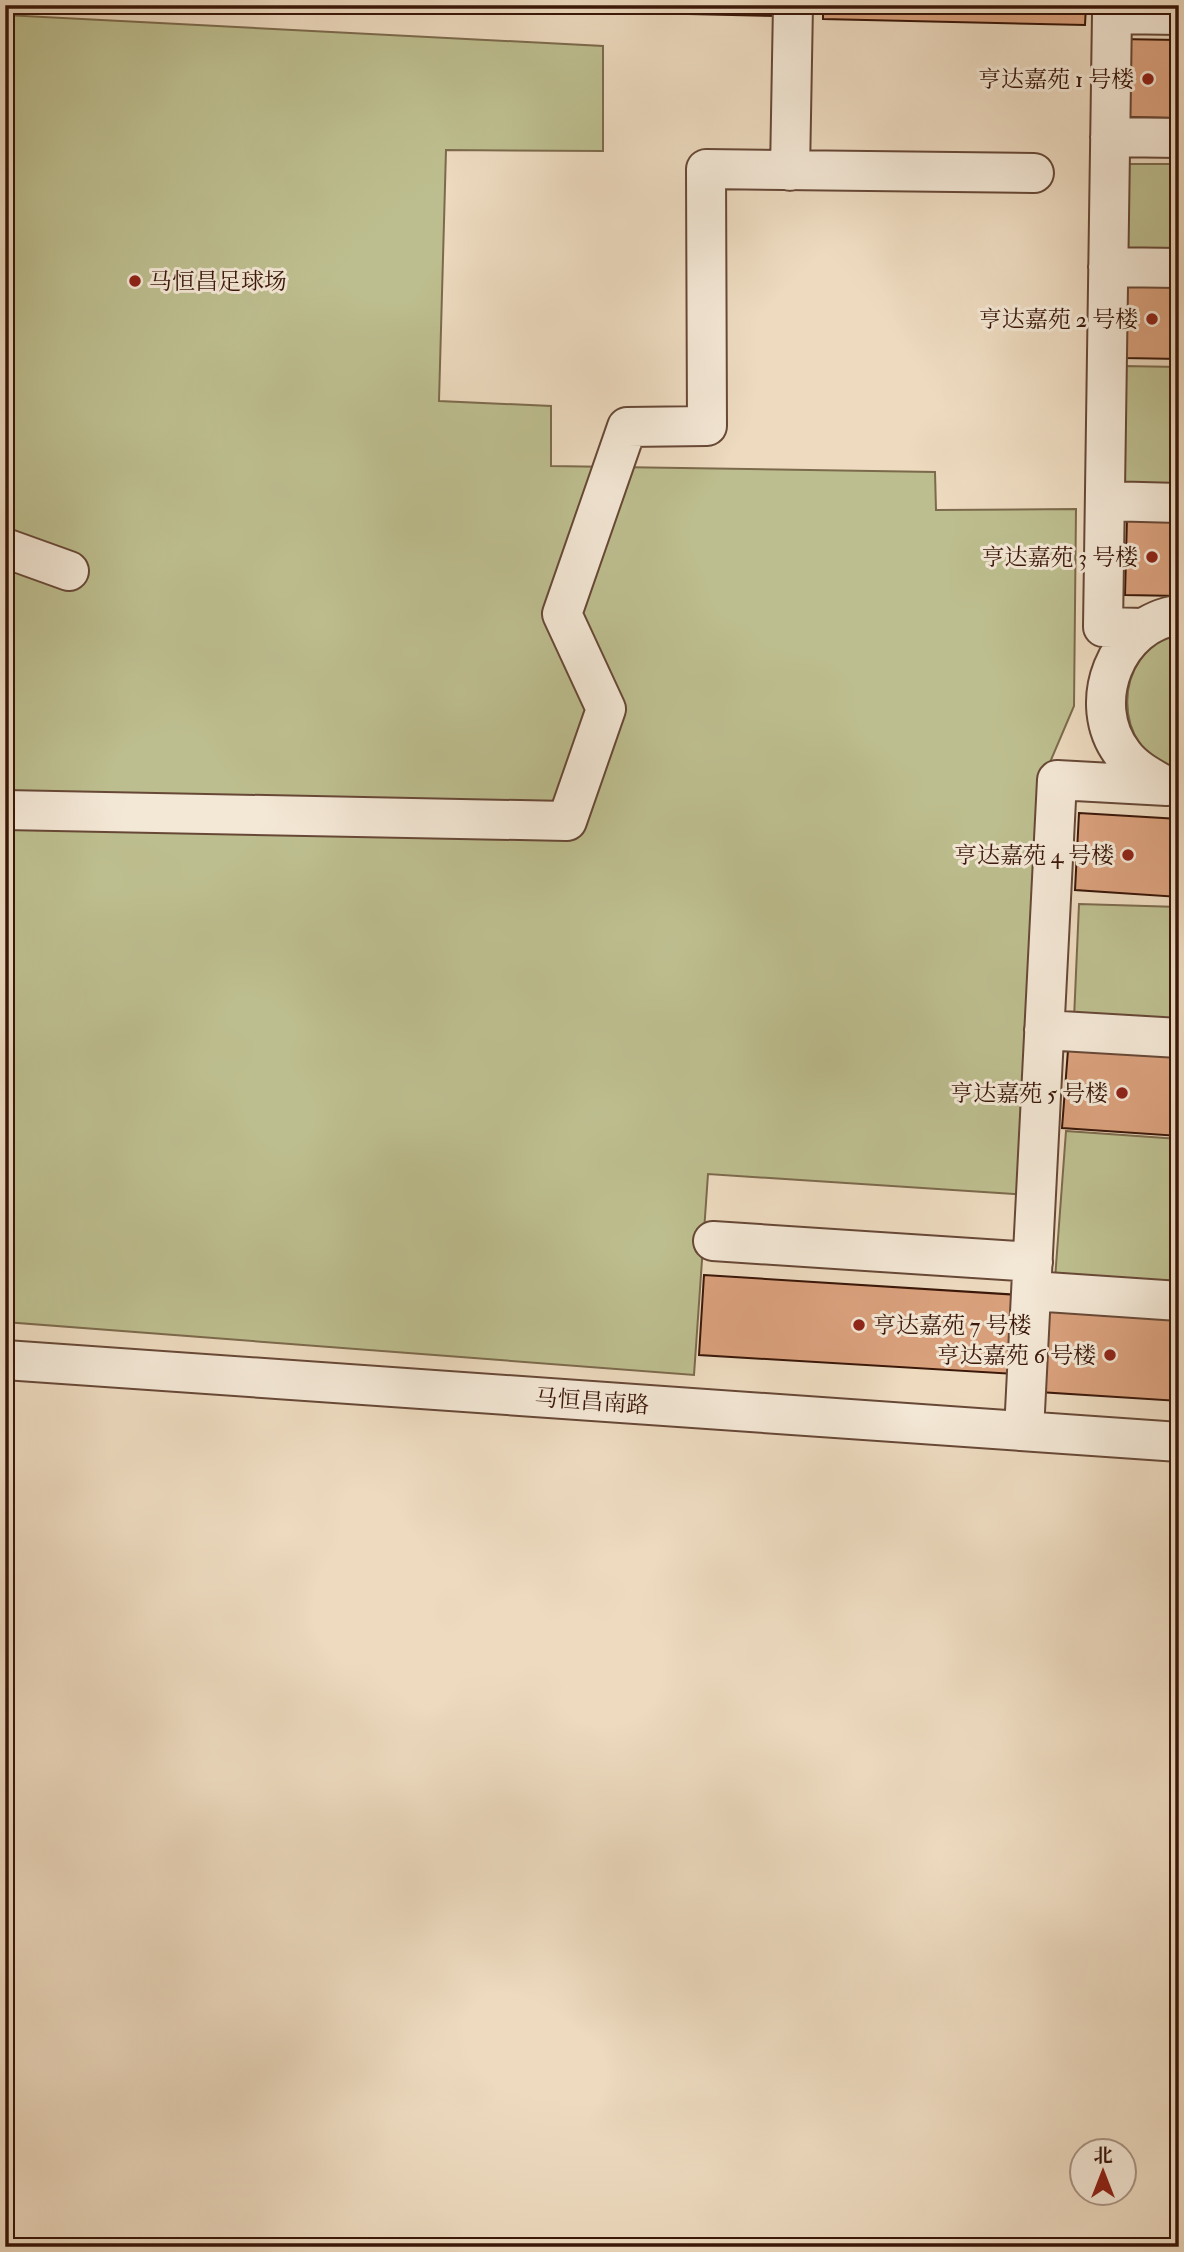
<svg xmlns="http://www.w3.org/2000/svg" width="1184" height="2252" font-family="'IM FELL Double Pica','Noto Serif SC',serif">
<rect width="100%" height="100%" fill="#eddabf"/>
<filter id="stains"><feTurbulence type="fractalNoise" baseFrequency=".00286" numOctaves="4"/><feColorMatrix values="0 0 0 0 .2 0 0 0 0 .09 0 0 0 0 .02 0 0 0 .5 -.17"/></filter>
<radialGradient id="worn" r=".72"><stop offset=".6" stop-color="#630" stop-opacity="0"/><stop offset="1" stop-color="#630" stop-opacity=".3"/></radialGradient>
<path fill="#bdbe8f" stroke="#7c6a4c" stroke-width="2" d="M5,15L603,46V151L446,150L439,401L551,406V466L935,472L936,510L1076,509L1074,706L1042,781L1028,1195L708,1174L694,1375L5,1322Z
M1126,164H1179V257L1125,256Z
M1123,366L1179,367V488L1121,487Z
M1179,635V769C1110,755 1110,649 1179,635Z
M1079,904L1179,907V1023L1074,1019Z
M1066,1131L1179,1139V1288L1055,1279Z"/>
<path fill="#daa17d" stroke="#3a1709" stroke-width="2" d="M515,5H777V16L515,10Z
M823,5H1086L1085,25L823,19Z
M1118,39L1179,40V118L1117,117Z
M1125,279L1179,280V359L1124,358Z
M1127,517L1179,518V596L1125,595Z
M1079,813L1179,819V897L1075,890Z
M1068,1050L1179,1057V1136L1062,1128Z
M704,1275L1020,1295L1015,1374L699,1355Z
M1044,1310L1179,1319V1401L1039,1392Z"/>
<g fill="none" stroke-linecap="round" stroke-linejoin="round">
<g stroke="#674836" stroke-width="42">
<path id="minor" d="M1110,137L1179,138
M790,171L793,5
M1108,267L1179,268
M1105,501L1179,503
M5,548L69,571
M1144,628L1103,627L1112,14L1179,15
M1166,786C1150,777 1134,769 1123,754C1084,704 1116,622 1179,615
M5,810L567,821L606,709L562,614L627,427L707,426L706,169L1034,173
M1044,1030L1179,1038
M713,1241L1033,1262
M1032,1291L1179,1301
M5,1360L1179,1442
M1024,1431L1057,780L1167,786"/>
</g>
<use href="#minor" stroke="#f3e7d5" stroke-width="38"/>
</g>
<g fill="#8f2418" stroke="#f3e7d5" stroke-width="2.5">
<circle cx="1148" cy="79" r="7"/>
<circle cx="135" cy="281" r="7"/>
<circle cx="1152" cy="319" r="7"/>
<circle cx="1152" cy="557" r="7"/>
<circle cx="1128" cy="855" r="7"/>
<circle cx="1122" cy="1093" r="7"/>
<circle cx="859" cy="1325" r="7"/>
<circle cx="1110" cy="1355" r="7"/>
</g>
<g text-anchor="middle" stroke-width="6" stroke-linejoin="round" paint-order="stroke">
<g font-size="23" fill="#3a1709" stroke="#f3e7d5" text-anchor="end">
<text x="1134" y="87">亨达嘉苑 1 号楼</text>
<text x="149" y="289" text-anchor="start">马恒昌足球场</text>
<text x="1138" y="327">亨达嘉苑 2 号楼</text>
<text x="1138" y="565">亨达嘉苑 3 号楼</text>
<text x="1114" y="863">亨达嘉苑 4 号楼</text>
<text x="1108" y="1101">亨达嘉苑 5 号楼</text>
<text x="873" y="1333" text-anchor="start">亨达嘉苑 7 号楼</text>
<text x="1096" y="1363">亨达嘉苑 6 号楼</text>
</g>
<g font-size="23" fill="#3a1709" stroke="#f3e7d5">
<text transform="translate(592 1401) rotate(4)" y="8">马恒昌南路</text>
</g>
</g>
<rect width="1184" height="2252" fill="none" stroke="#eddabf" stroke-width="28"/>
<rect x="7" y="7" width="1170" height="2238" fill="none" stroke="#3a1709" stroke-width="3.5"/>
<rect x="14" y="14" width="1156" height="2224" fill="none" stroke="#3a1709" stroke-width="2"/>
<g transform="translate(1103 2172)"><circle r="33" fill="#f3e7d5" stroke="#a99483" stroke-width="2"/>
<path d="M0-5L12 26L0 18L-12 26Z" fill="#8f2418"/>
<text y="-10" font-size="19" font-weight="bold" text-anchor="middle" fill="#3a1709">北</text>
</g>
<rect width="100%" height="100%" filter="url(#stains)"/>
<rect width="100%" height="100%" fill="url(#worn)"/>
</svg>
